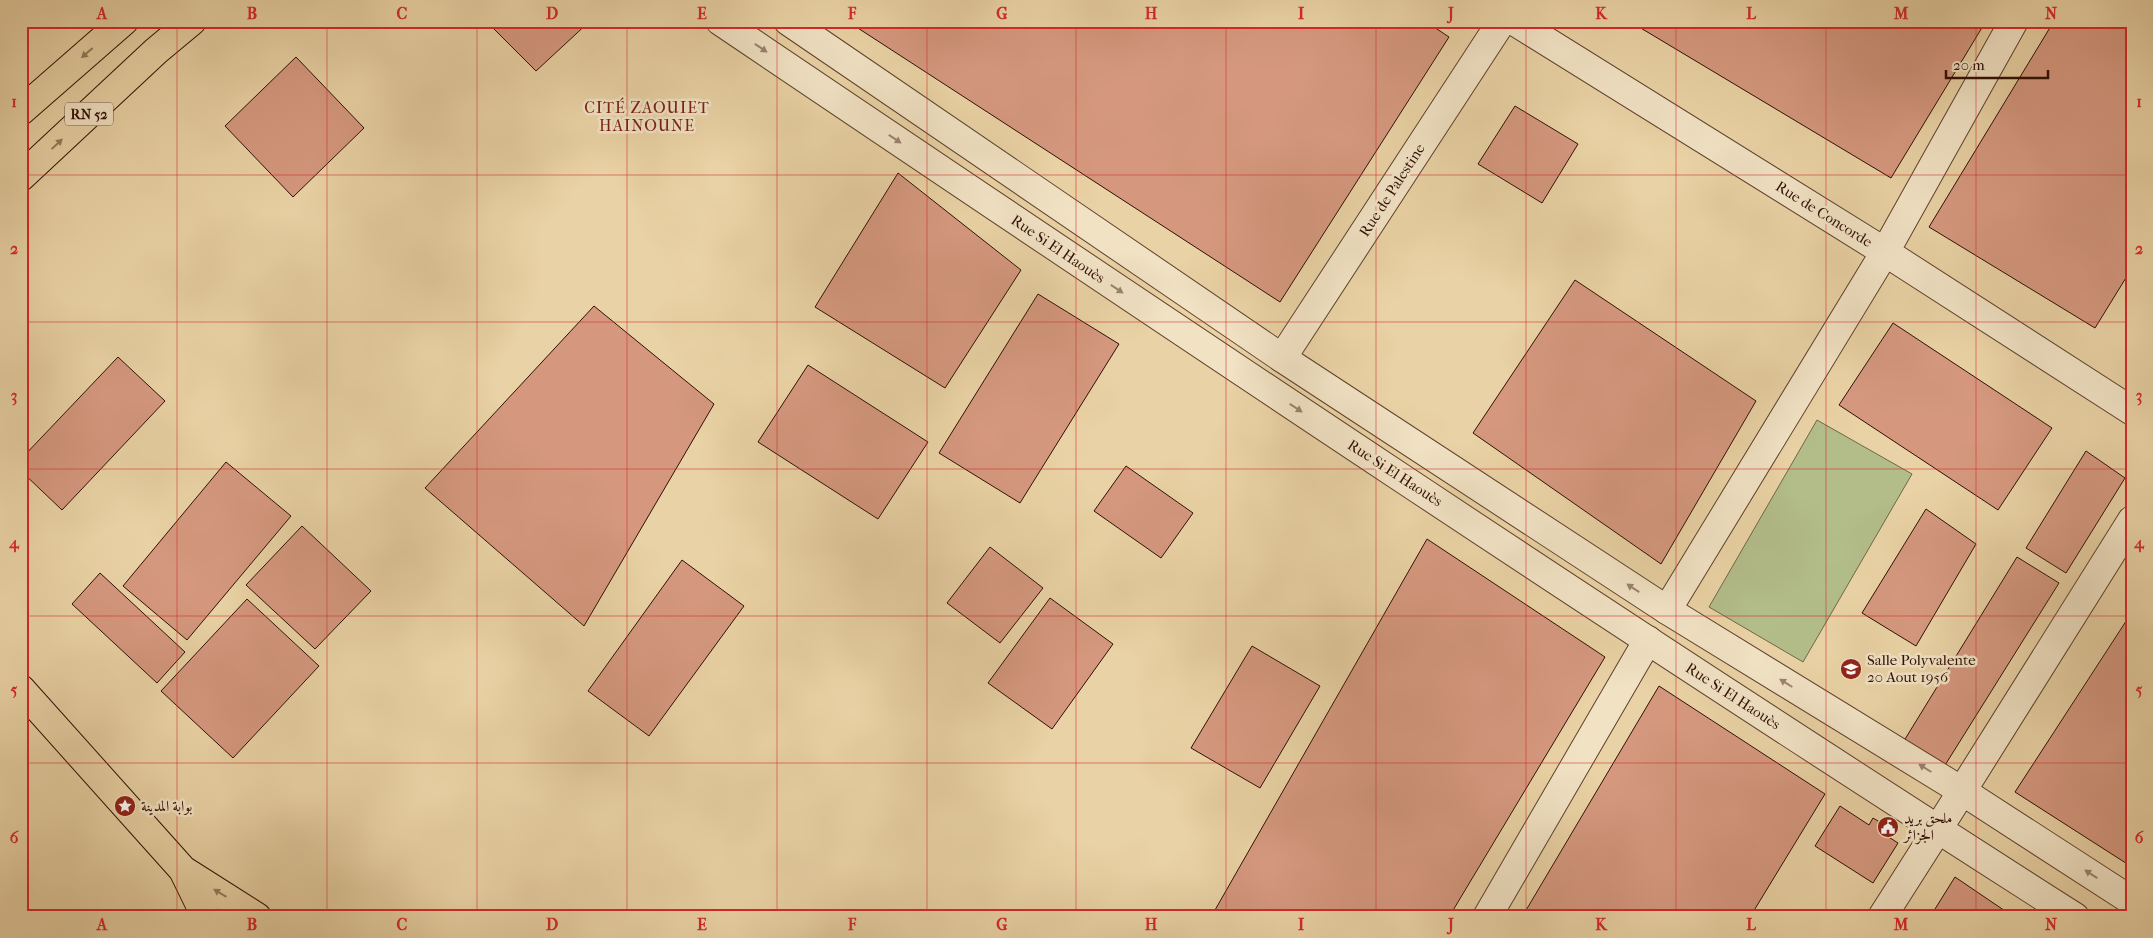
<svg xmlns="http://www.w3.org/2000/svg" width="2153" height="938" font-family="'IM FELL French Canon',Amiri,serif">
<rect width="100%" height="100%" fill="#e9d2a5"/>
<filter id="stains"><feTurbulence type="fractalNoise" baseFrequency=".004" numOctaves="4"/><feColorMatrix values="0 0 0 0 .2 0 0 0 0 .09 0 0 0 0 .02 0 0 0 .5 -.17"/></filter>
<radialGradient id="worn" r=".72"><stop offset=".6" stop-color="#630" stop-opacity="0"/><stop offset="1" stop-color="#630" stop-opacity=".3"/></radialGradient>
<path fill="#b2bd8a" stroke="#716647" d="M1817,420L1912,474L1803,662L1709,607Z"/>
<path fill="#d5987f" stroke="#300f04" d="M486,21H590L536,71Z
M847,21H1425L1449,37L1280,302Z
M1629,21H1986L1891,178Z
M2054,21H2132V268L2095,328L1929,227Z
M296,57L364,128L293,197L225,126Z
M1515,106L1578,144L1542,203L1478,164Z
M898,173L1021,270L945,388L815,307Z
M1575,280L1756,401L1661,564L1473,433Z
M1038,294L1119,344L1020,503L939,453Z
M594,306L714,404L584,626L425,488Z
M1893,323L2052,428L1998,510L1839,405Z
M118,357L165,401L62,510L21,471V459Z
M808,365L928,442L878,519L758,442Z
M2086,451L2125,478L2066,573L2026,548Z
M226,462L291,516L187,640L123,586Z
M1126,466L1193,513L1161,558L1094,511Z
M1926,509L1976,544L1916,646L1862,613Z
M302,526L371,591L315,649L246,585Z
M1427,539L1605,657L1449,917H1211Z
M990,547L1043,588L1000,643L947,603Z
M2017,557L2059,583L1942,770L1902,744Z
M682,560L744,606L649,736L588,691Z
M100,573L185,652L157,683L72,604Z
M1050,598L1113,644L1052,729L988,683Z
M247,599L319,666L233,758L161,691Z
M2132,612V867L2015,792Z
M1252,646L1320,686L1260,788L1191,748Z
M1659,686L1825,794L1750,917H1522Z
M1840,806L1869,825L1873,818L1888,827L1884,834L1898,843L1873,883L1815,846Z
M1955,877L2014,917H1930Z"/>
<g fill="none" stroke-linecap="round" stroke-linejoin="round">
<g stroke="#5e402c" stroke-width="30">
<path id="minor" d="M1514,21L1885,252L2132,411
M1282,358L1502,21
M1667,610L1885,252L2014,21
M1962,791L2132,520
M1487,917L1648,640
M1882,917L1938,829"/>
</g>
<g stroke="#5e402c" stroke-width="30">
<path id="tertiary" d="M720,21C1169,324 1619,626 2075,917
M788,21L1282,358L1667,610L1962,791L2132,901
M1938,829L1962,791"/>
</g>
<g stroke="#300f04" stroke-width="30">
<path id="primary" d="M21,111L124,21
M21,177L156,51L192,21
M21,689L183,870L206,917
M183,870L257,917"/>
</g>
<use href="#minor" stroke="#f1e2c4" stroke-width="28"/>
<use href="#tertiary" stroke="#f1e2c4" stroke-width="28"/>
<use href="#primary" stroke="#e9d2a5" stroke-width="28"/>
</g>
<defs><path id="oneway-solid" d="M-6-.8H1V-3.2L6.5 0L1 3.2V.8H-6Z" transform="scale(1.25)"/></defs>
<g fill="#9a836e">
<use href="#oneway-solid" transform="translate(761 48) rotate(34)"/>
<use href="#oneway-solid" transform="translate(895 139) rotate(34)"/>
<use href="#oneway-solid" transform="translate(1117 289) rotate(34)"/>
<use href="#oneway-solid" transform="translate(1296 408) rotate(33)"/>
<use href="#oneway-solid" transform="translate(1633 588) rotate(-147)"/>
<use href="#oneway-solid" transform="translate(1786 683) rotate(-148)"/>
<use href="#oneway-solid" transform="translate(1925 768) rotate(-148)"/>
<use href="#oneway-solid" transform="translate(2091 874) rotate(-147)"/>
</g>
<g fill="#967a5d">
<use href="#oneway-solid" transform="translate(87 53) rotate(139)"/>
<use href="#oneway-solid" transform="translate(57 144) rotate(-43)"/>
<use href="#oneway-solid" transform="translate(220 893) rotate(-149)"/>
</g>
<path fill="none" stroke="#d62828" stroke-width="1" stroke-opacity="0.55" d="M177,21V917M327,21V917M477,21V917M627,21V917M777,21V917M927,21V917M1076,21V917M1226,21V917M1376,21V917M1526,21V917M1676,21V917M1826,21V917M1976,21V917M21,175H2132M21,322H2132M21,469H2132M21,616H2132M21,763H2132"/>
<defs>
<g id="school-disc" transform="scale(1.125)"><circle r="9.5" fill="#8f2418" stroke="#f1e2c4"/><path d="M0-5L7-2L0 1L-7-2ZM-4 1L0 2.5L4 1V4Q0 6-4 4Z" fill="#fff"/></g>
<g id="sight-disc" transform="scale(1.125)"><circle r="9.5" fill="#8f2418" stroke="#f1e2c4"/><path d="M0-6L1.8-2.2L6-1.7L2.9 1.2L3.7 5.4L0 3.3L-3.7 5.4L-2.9 1.2L-6-1.7L-1.8-2.2Z" fill="#fff"/></g>
<g id="civic-disc" transform="scale(1.125)"><circle r="9.5" fill="#8f2418" stroke="#f1e2c4"/><path d="M-.6-6.5H3V-4.5H.6V-3L4-1V1h2V6H-6V1h2V-1L-.6-3ZM-1.2 2.5V6h2.4V2.5Z" fill="#fff"/></g>
</defs>
<g fill-rule="evenodd">
<use href="#school-disc" x="1851" y="669"/>
<use href="#sight-disc" x="125" y="806"/>
<use href="#civic-disc" x="1888" y="827"/>
</g>
<g text-anchor="middle" stroke-width="5" stroke-linejoin="round" paint-order="stroke">
<rect fill="#f1e2c4" stroke="#6a4e3e" stroke-width="1" x="65" y="102.5" width="48" height="23" rx="4"/>
<g font-size="14" font-weight="bold" fill="#300f04">
<text x="89" y="119">RN 52</text>
</g>
<g font-size="15" fill="#300f04" stroke="#f1e2c4">
<text transform="translate(1392 190) rotate(-57)" y="5">Rue de Palestine</text>
<text transform="translate(1824 214) rotate(32)" y="5">Rue de Concorde</text>
<text transform="translate(1058 249) rotate(34)" y="5">Rue Si El Haouès</text>
<text transform="translate(1395 473) rotate(33)" y="5">Rue Si El Haouès</text>
<text transform="translate(1733 696) rotate(33)" y="5">Rue Si El Haouès</text>
</g>
<g font-size="15" fill="#300f04" stroke="#f1e2c4" text-anchor="start">
<text x="1867" y="665">Salle Polyvalente<tspan x="1867" dy="17">20 Aout 1956</tspan></text>
<text x="141" y="811">بوابة المدينة</text>
<text x="1904" y="823">ملحق بريد<tspan x="1904" dy="17">الجزائر</tspan></text>
</g>
<g font-size="16" letter-spacing="1" fill="#7a1f14" stroke="#f1e2c4">
<text x="647" y="113">CITÉ ZAOUIET<tspan x="647" dy="18">HAINOUNE</tspan></text>
</g>
</g>
<rect width="2153" height="938" fill="none" stroke="#e9d2a5" stroke-width="55"/>
<path d="M1946 70v8h102v-8" fill="none" stroke="#300f04" stroke-width="2.5"/>
<text x="1953" y="70" font-size="15" fill="#300f04" stroke="#f1e2c4" stroke-width="4" paint-order="stroke">20 m</text>
<rect x="28" y="28" width="2098" height="882" fill="none" stroke="#d62828" stroke-width="2"/>
<g font-size="16" text-anchor="middle" font-weight="bold" fill="#d62828">
<text x="102" y="19">A</text>
<text x="252" y="19">B</text>
<text x="402" y="19">C</text>
<text x="552" y="19">D</text>
<text x="702" y="19">E</text>
<text x="852" y="19">F</text>
<text x="1002" y="19">G</text>
<text x="1151" y="19">H</text>
<text x="1301" y="19">I</text>
<text x="1451" y="19">J</text>
<text x="1601" y="19">K</text>
<text x="1751" y="19">L</text>
<text x="1901" y="19">M</text>
<text x="2051" y="19">N</text>
<text x="14" y="107">1</text>
<text x="2139" y="107">1</text>
<text x="14" y="254">2</text>
<text x="2139" y="254">2</text>
<text x="14" y="401">3</text>
<text x="2139" y="401">3</text>
<text x="14" y="548">4</text>
<text x="2139" y="548">4</text>
<text x="14" y="695">5</text>
<text x="2139" y="695">5</text>
<text x="14" y="843">6</text>
<text x="2139" y="843">6</text>
<text x="102" y="930">A</text>
<text x="252" y="930">B</text>
<text x="402" y="930">C</text>
<text x="552" y="930">D</text>
<text x="702" y="930">E</text>
<text x="852" y="930">F</text>
<text x="1002" y="930">G</text>
<text x="1151" y="930">H</text>
<text x="1301" y="930">I</text>
<text x="1451" y="930">J</text>
<text x="1601" y="930">K</text>
<text x="1751" y="930">L</text>
<text x="1901" y="930">M</text>
<text x="2051" y="930">N</text>
</g>
<rect width="100%" height="100%" filter="url(#stains)"/>
<rect width="100%" height="100%" fill="url(#worn)"/>
</svg>
